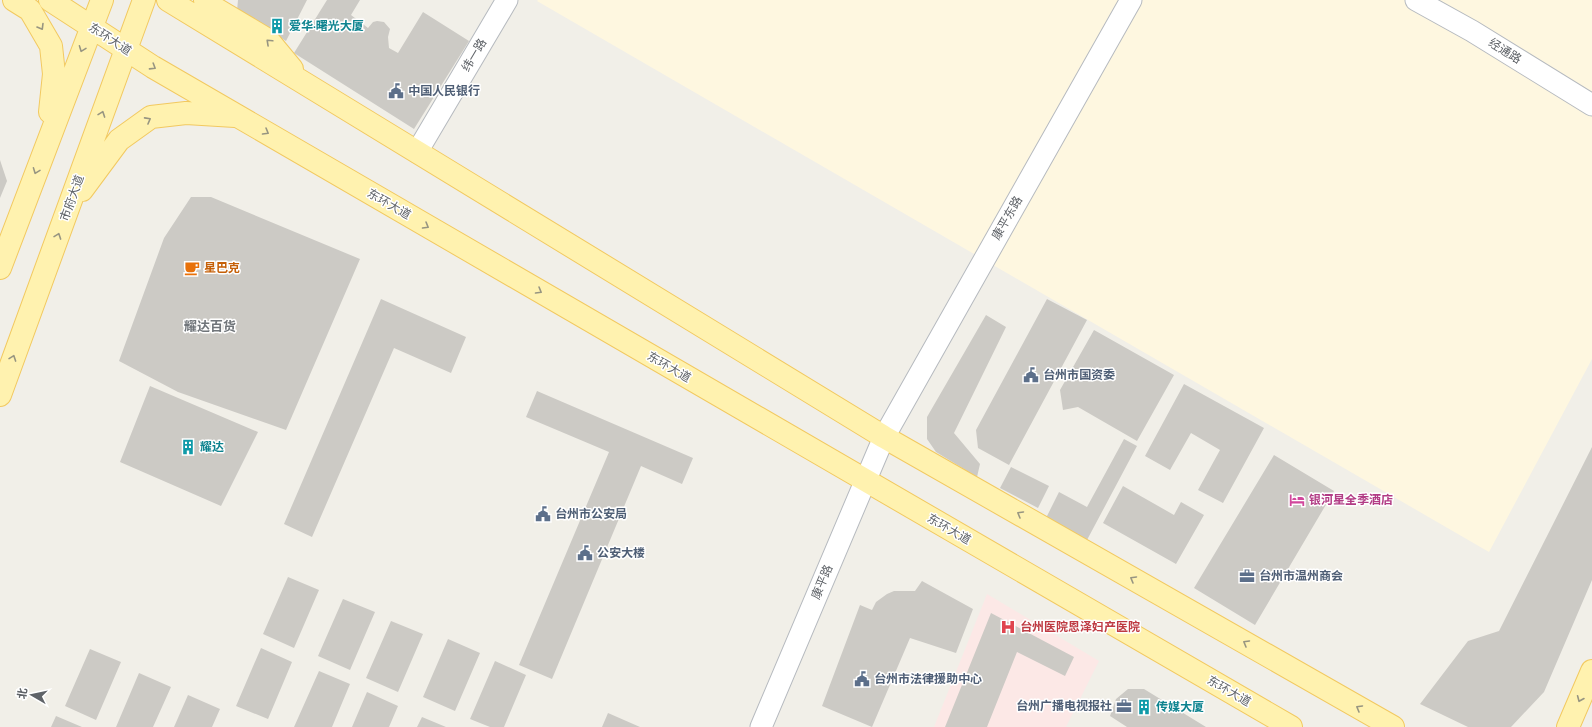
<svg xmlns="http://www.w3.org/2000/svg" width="1592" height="727" font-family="'Sofia Sans Condensed','Noto Sans SC',sans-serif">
<rect width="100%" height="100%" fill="#f1efe8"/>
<path fill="#fef7e0" d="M538,0H1592V359L1489,552L537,1Z"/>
<path fill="#fce8e6" d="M987,594L1099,661L1066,727H934Z"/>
<path fill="#cccac5" d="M238,0H307L286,41L237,11Z
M327,0H360L351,15L368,28L373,22L377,21L384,22L390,29L388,37L389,48L398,53L423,12L469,41L414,129L294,53Z
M0,160L7,181L0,198Z
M191,197H211L360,259L286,430L178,392L119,361L164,238Z
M381,299L466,337L451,373L394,348L312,537L284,524Z
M1047,299L1087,320L1009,465L978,448L976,430Z
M986,315L1006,327L954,433L980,464L977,477L936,452L927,439V417Z
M1094,330L1174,375L1137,441L1078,407L1063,410L1060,390Z
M1184,384L1264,428L1223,503L1198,490L1220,450L1191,433L1170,470L1145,456Z
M150,386L258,432L221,506L120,462Z
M537,391L693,458L682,484L641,466L552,679L519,665L609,452L526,417Z
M1124,439L1137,446L1087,540L1046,518L1059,492L1087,507Z
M1592,447V580L1544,692L1511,727H1468L1420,704L1468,641L1499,631Z
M1274,455L1334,491L1255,625L1194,588Z
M1011,467L1049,486L1038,508L1000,488Z
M1123,486L1174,515L1181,502L1204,515L1176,564L1103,523Z
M288,577L319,590L294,648L263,634Z
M922,581L973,609L956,653L910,638L872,727L822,706L860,605L872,610L876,602L887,594L894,591H915Z
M343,599L375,612L350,670L318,656Z
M991,613L1074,657L1065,676L1017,652L987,727H945Z
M391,621L423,634L398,692L366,678Z
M448,639L480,653L455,711L423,697Z
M261,648L292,662L268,719L236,706Z
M90,649L121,662L96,720L65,706Z
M495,661L526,675L504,727H490L470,719Z
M319,671L350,684L332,727H294Z
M139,673L171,687L153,727H116Z
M1128,689H1144L1206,727H1127L1110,716L1116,699Z
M367,692L398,706L389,727H352Z
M188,695L220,709L212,727H174Z
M608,713L640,727H602Z
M56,716L82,727H51Z
M422,717L446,727H417Z"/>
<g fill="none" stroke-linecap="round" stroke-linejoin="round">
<g stroke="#b6babf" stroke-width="23">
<path id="secondary" d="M1416,0L1472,31L1592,105
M417,152L507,0
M761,727L884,437L1131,0"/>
</g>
<g stroke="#f2c960" stroke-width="24">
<path id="primary" d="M14,0L30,10L51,46L54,74L50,112
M50,0L153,67L1291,727
M168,0L884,437L1393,727
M205,0L206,3L268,40L292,69
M82,190L119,140L151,117L186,113L235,116
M0,268L102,0
M0,395L144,0
M1568,727L1592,671"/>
</g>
<use href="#secondary" stroke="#fff" stroke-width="21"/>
<use href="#primary" stroke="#fff2af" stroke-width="22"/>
</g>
<defs><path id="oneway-chevron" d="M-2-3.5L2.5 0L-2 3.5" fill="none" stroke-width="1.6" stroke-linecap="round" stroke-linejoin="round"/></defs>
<g stroke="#979581">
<use href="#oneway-chevron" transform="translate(41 27) rotate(59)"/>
<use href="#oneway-chevron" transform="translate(269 42) rotate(-137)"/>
<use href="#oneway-chevron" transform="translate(82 49) rotate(111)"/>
<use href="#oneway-chevron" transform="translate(153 67) rotate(32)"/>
<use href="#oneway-chevron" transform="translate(102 114) rotate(-70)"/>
<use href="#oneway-chevron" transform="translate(148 120) rotate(-29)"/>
<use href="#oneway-chevron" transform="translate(266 132) rotate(30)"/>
<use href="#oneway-chevron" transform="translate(36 171) rotate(111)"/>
<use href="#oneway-chevron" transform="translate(426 226) rotate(30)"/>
<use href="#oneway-chevron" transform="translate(58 236) rotate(-70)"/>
<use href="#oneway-chevron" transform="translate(539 291) rotate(30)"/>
<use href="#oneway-chevron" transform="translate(13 358) rotate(-70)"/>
<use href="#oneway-chevron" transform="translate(1020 514) rotate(-150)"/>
<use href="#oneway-chevron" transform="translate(1133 579) rotate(-150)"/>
<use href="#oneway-chevron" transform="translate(1246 643) rotate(-150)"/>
<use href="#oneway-chevron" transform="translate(1580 699) rotate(113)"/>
<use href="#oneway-chevron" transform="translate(1359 708) rotate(-150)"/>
</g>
<defs>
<g id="building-bare" transform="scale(1.2)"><path d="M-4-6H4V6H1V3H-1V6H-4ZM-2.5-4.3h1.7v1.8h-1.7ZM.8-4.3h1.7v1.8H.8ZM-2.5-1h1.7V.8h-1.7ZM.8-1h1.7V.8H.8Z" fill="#0f9aa8" stroke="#fff" stroke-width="2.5" paint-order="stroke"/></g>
<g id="civic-bare" transform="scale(1.2)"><path d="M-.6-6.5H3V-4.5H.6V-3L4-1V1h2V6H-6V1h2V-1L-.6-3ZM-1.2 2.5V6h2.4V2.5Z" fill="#5c6f8a" stroke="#fff" stroke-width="2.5" paint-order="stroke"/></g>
<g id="cafe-bare" transform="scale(1.2)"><path d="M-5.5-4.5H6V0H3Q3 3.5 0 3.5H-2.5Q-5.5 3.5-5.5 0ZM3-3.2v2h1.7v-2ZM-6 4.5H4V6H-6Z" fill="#e8710a" stroke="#fff" stroke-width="2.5" paint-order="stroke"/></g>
<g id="hotel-bare" transform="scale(1.2)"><path d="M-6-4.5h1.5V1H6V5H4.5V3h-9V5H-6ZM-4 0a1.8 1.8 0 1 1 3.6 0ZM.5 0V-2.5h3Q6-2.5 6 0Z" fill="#d1479c" stroke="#fff" stroke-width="2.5" paint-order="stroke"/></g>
<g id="office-bare" transform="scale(1.2)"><path d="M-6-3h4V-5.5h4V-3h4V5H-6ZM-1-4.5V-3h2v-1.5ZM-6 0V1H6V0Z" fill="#5c6f8a" stroke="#fff" stroke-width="2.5" paint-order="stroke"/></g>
<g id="hospital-bare" transform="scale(1.2)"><path d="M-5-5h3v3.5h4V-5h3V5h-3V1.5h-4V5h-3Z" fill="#e0444e" stroke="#fff" stroke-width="2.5" paint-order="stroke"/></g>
</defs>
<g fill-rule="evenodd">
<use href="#building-bare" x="277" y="26"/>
<use href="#civic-bare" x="396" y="91"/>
<use href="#cafe-bare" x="192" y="268"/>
<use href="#civic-bare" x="1031" y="375"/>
<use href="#building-bare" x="188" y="447"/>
<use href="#hotel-bare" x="1297" y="500"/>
<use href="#civic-bare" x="543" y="514"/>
<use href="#civic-bare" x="585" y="553"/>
<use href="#office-bare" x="1247" y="576"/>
<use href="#hospital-bare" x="1008" y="627"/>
<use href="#civic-bare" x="862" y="679"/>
<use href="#office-bare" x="1124" y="706"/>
<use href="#building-bare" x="1144" y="707"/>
</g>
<g text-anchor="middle" stroke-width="3" stroke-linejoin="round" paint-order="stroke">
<g font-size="12" font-weight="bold" fill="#0d838f" stroke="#fff" text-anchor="start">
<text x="289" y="30">爱华·曙光大厦</text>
<text x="200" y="451">耀达</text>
<text x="1156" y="711">传媒大厦</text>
</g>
<g font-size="12" fill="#5f6368" stroke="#fff">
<text transform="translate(110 39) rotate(33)" y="4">东环大道</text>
<text transform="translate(1505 51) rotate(32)" y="4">经通路</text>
<text transform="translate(474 55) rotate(-59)" y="4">纬一路</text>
<text transform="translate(72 198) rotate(-70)" y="4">市府大道</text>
<text transform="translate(389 204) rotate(30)" y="4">东环大道</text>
<text transform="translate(1007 218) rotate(-60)" y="4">康平东路</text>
<text transform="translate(669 367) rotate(30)" y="4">东环大道</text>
<text transform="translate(949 529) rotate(30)" y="4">东环大道</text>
<text transform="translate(822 582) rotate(-67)" y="4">康平路</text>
<text transform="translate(1229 691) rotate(30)" y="4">东环大道</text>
</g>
<g font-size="12" font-weight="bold" fill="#4e5e75" stroke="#fff" text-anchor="start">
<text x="408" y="95">中国人民银行</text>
<text x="1043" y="379">台州市国资委</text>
<text x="555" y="518">台州市公安局</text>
<text x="597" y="557">公安大楼</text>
<text x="1259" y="580">台州市温州商会</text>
<text x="874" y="683">台州市法律援助中心</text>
<text x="1112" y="710" text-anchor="end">台州广播电视报社</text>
</g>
<g font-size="12" font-weight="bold" fill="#c56008" stroke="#fff" text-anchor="start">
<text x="204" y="272">星巴克</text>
</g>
<g font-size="12" font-weight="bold" fill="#b23c85" stroke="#fff" text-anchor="start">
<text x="1309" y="504">银河星全季酒店</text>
</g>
<g font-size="12" font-weight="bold" fill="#be3a42" stroke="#fff" text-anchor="start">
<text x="1020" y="631">台州医院恩泽妇产医院</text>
</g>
<g font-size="13" font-weight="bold" fill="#70757a" stroke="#fff">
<text x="210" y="331">耀达百货</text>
</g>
</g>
<g transform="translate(32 695) rotate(279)" stroke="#ffffff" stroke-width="3" paint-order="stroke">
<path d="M0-3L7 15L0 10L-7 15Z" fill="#5f6368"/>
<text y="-6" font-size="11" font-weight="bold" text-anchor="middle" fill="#5f6368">北</text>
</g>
</svg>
